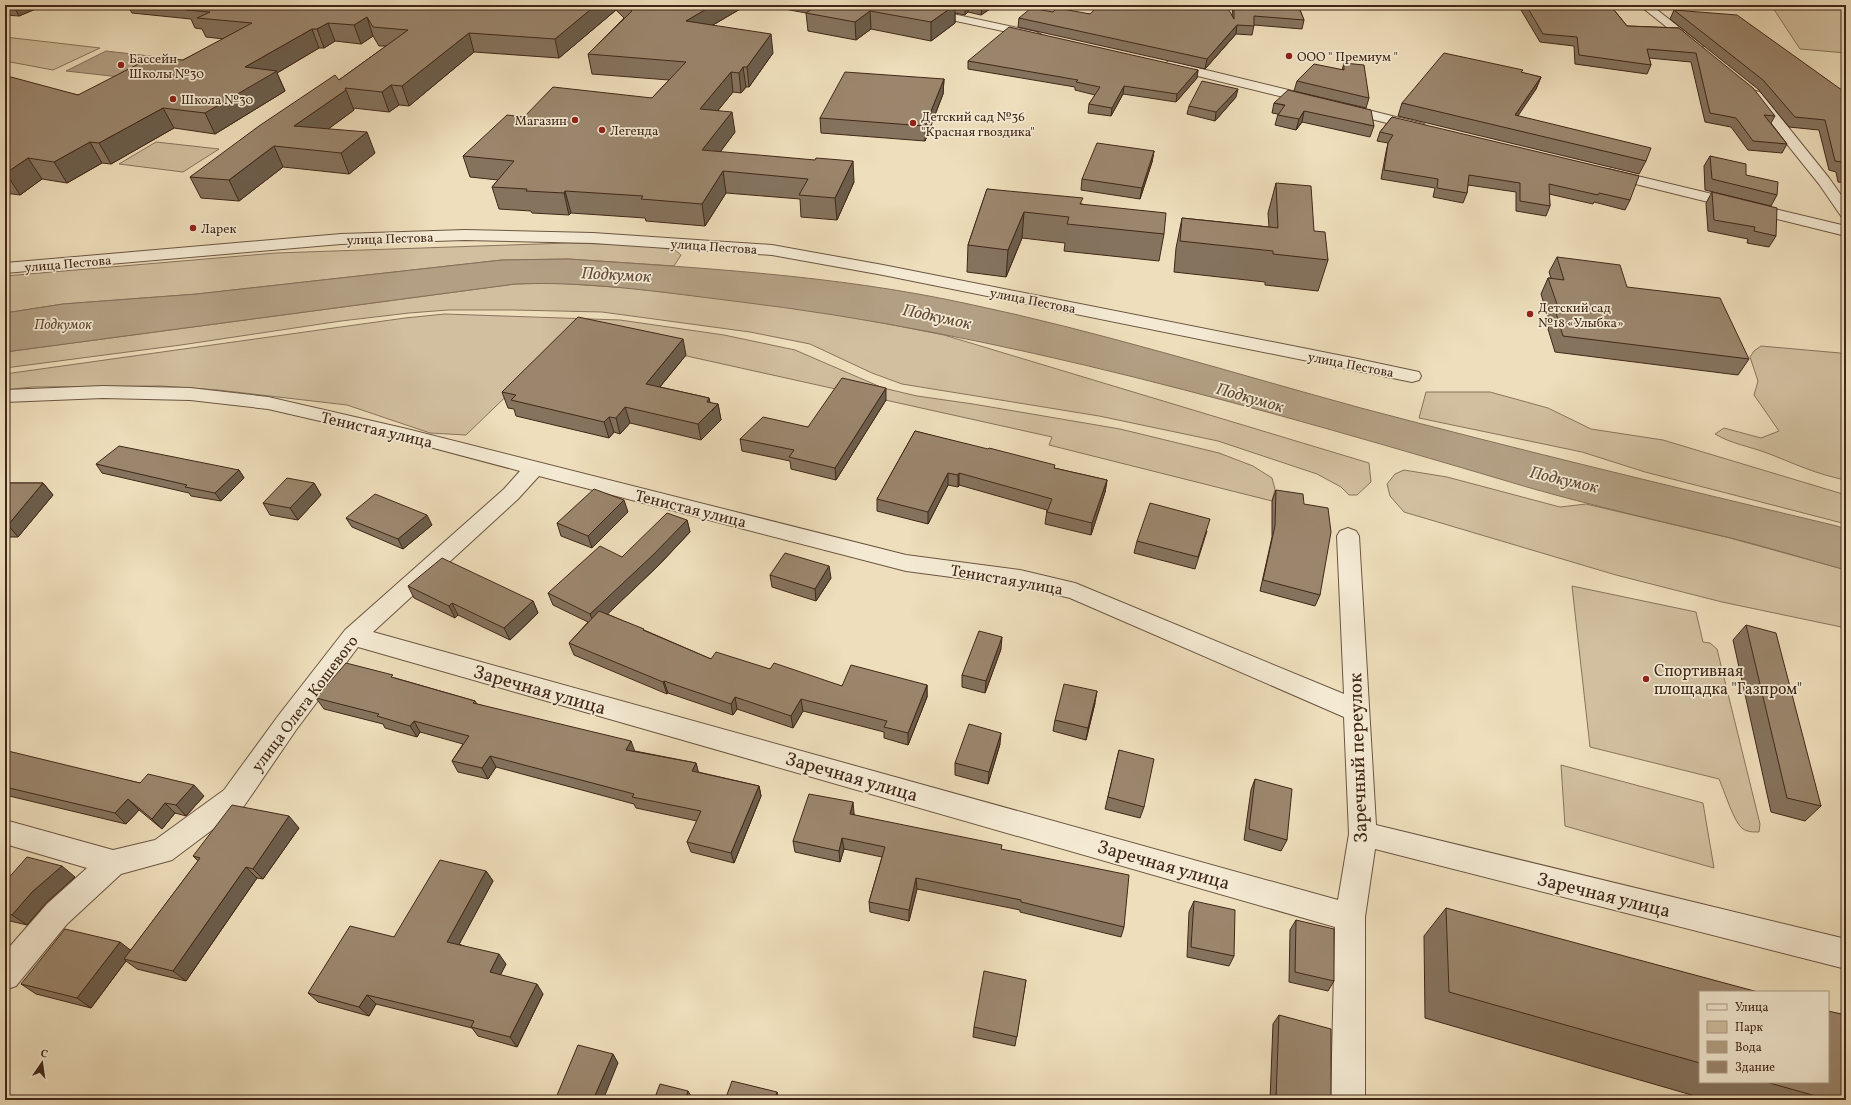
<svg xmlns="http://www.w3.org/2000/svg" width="1851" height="1105" font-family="Vollkorn,serif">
<rect width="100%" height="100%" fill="#eedebb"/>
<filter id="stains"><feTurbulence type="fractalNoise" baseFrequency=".005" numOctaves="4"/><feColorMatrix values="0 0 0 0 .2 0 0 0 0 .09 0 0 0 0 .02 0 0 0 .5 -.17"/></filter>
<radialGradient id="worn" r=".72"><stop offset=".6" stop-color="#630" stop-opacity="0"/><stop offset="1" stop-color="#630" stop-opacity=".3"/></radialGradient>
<path fill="#d1bf9f" stroke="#89735c" d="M1771,5H1846V53L1800,49Z
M5,37L100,48L53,70L5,61Z
M156,142L219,149L183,172L119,164Z
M568,243L643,245L675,250L681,255L674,266L568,259L502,260L197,294L63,304L5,313V276L276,253Z
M555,283L629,288L758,303L842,315L944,335L1369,463L1371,482L1357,495H1349L1341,487L1317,474L1218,441L1099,416L902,384L872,373L810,344L750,332L602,312L514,310H448L409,313L341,321L181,345L5,368V352L515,284Z
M445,314L620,320L724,335L795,350L883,388L917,396L973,404L1120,429L1219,453L1253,466L1272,478L1275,489L1272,501L1049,445L1052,437L574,331L466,435L430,433L347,405L218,390L162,386L32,387L5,390V374L405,318Z
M1761,346L1840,353L1846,356V480C1818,475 1793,463 1767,453C1748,446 1732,444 1715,434L1724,428L1761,438L1779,431L1754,395L1758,381L1750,357L1754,351Z
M1426,392H1490L1548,408L1591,429L1663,440L1846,495V524L1645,472L1582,452L1419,418Z
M1404,470L1447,477L1560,507L1586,504L1730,538L1846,570V628L1722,602L1616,575L1404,512L1390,496L1387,484L1395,474Z
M1572,586L1696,612L1703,642L1710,643L1717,649L1760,824L1759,832C1753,832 1748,832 1743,829C1734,823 1724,790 1719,779L1590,747Z
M1561,765L1703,803L1714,868L1565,826Z"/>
<path fill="#b3a084" stroke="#857059" d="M106,51L176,59L138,79L66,71Z
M568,259C700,268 834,275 964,303C1098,331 1229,372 1361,408C1519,450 1678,488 1837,526L1846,529V570C1806,559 1767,547 1727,537C1660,521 1593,506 1527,487C1267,410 1004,333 733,301C661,292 588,281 515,284L5,352V313L63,304L197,294L502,260Z"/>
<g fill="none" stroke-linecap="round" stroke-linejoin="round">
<g stroke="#6c5541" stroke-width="2">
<path id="minor" d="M1639,5H1651L1703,46L1697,50L1693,48Z
M1755,91L1760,92L1829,178L1846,202V218L1841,216L1819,184L1750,98L1749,95L1750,92Z
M465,230L593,233L772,245L883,265L1358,359L1419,372L1421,376L1419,380L1412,382L883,275L772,255L593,243L465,240L341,244L5,273V263L341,234Z
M103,386L190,388L268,397L407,429L906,555L1020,570L1075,583L1344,694L1337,536L1340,531L1348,528L1356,531L1359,536L1376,825L1846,939V969L1375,849L1365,917V1100H1331L1335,927L358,647L296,730L244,806L172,860L121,874L67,924L16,986L5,990V952L47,904L87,868L5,844V820L113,850L155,840L224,790L278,716L345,630L504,489L520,471L407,441L268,409L190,400L103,398L5,402V390ZM539,476L906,571L1020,586L1070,598L1344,717L1349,834L1338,900L373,632L518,499Z"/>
</g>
<g stroke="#6c5541" stroke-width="2">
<path id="tertiary" d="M890,5H911L1036,32L1042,35L1036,38L895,8Z
M1169,61L1317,97L1318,100L1317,103L1312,104L1165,68L1163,65Z
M1344,104L1424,124L1426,127L1424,130L1419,131L1339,111L1337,108L1339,105Z
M1608,169L1846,226V236L1603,176L1601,173L1603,170Z"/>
</g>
<use href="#minor" fill="#f4ead3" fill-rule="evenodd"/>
<use href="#tertiary" fill="#f4ead3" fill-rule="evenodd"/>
</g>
<path fill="#85735e" stroke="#412718" d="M5,5H45L19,16L5,15Z
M127,5H747L713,25L773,53L749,87H746L741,93L733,92L718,110L735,132L720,152L854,182L837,220L801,217L800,199L726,193L705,226L646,221L645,218L571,213L569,215L532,213L531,211L499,209L492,187L498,180L470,177L463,156L524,117L652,98L669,80L592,74L588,54L624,18L616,10L559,58L474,52L409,106L399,105L389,112L353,108L354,110L328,129L375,153L349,174L283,167L239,201L201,198L190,177L339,80L386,46H379L373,36L361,44L335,41L324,48H319L277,73L285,91L215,134L174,128L111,164L102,163L67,183L42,179L20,195L5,193V79L78,95L183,60L224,39L206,37L202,29L195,28L191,19L132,13Z
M763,5H996L981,15L968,12L965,15L955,13V23L931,41L871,29L856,40L808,31L806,13Z
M1233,5H1298L1304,20L1302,29L1254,25L1252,35L1236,34L1205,69L1018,27L1019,18L1053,12L1090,14L1232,16Z
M1518,5H1610L1627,26L1679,28L1775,116L1771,123L1787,144L1782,153L1748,150L1731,127L1705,122L1691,62L1649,58L1651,65L1647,74L1575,64L1574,46L1540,42Z
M1674,10L1846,93V183L1838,182L1836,172L1829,170L1819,130L1789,127L1758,89L1670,19Z
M968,61L1198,70L1197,78L1176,102L1123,94L1111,116L1088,113L1089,104L1095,95L1075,90V87L968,69Z
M1344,63L1369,98L1366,108L1294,91L1297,81L1342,70Z
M1522,73L1541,77L1536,89L1517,116L1646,161L1639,174L1398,116L1402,103Z
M944,79L943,94L925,141L821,133L820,118Z
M1236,97L1215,121L1187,114L1189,106Z
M1274,103L1374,126L1370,137L1302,122L1296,130L1275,125L1278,114L1272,113Z
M1392,117L1630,200L1625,210L1594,202L1593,204L1549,194L1550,206L1546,216L1516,211V192L1468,185L1467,193L1463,203L1433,197L1435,188L1381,179L1386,152L1388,143L1377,141L1380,132Z
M1154,151L1152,162L1140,199L1081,190L1082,179Z
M1710,156L1746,175L1777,195L1771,206L1705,190L1704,166Z
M1276,183L1314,231L1328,260L1318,291L1265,285V282L1174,272L1176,248L1182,218L1269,227L1268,213Z
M987,189L1082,204L1164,234L1159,261L1064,251L1065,243L1022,238L1006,277L967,272L968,245Z
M1712,192L1776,236L1769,247L1747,243L1748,239L1708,231L1706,203Z
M1557,257L1627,287L1749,359L1738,375L1555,352L1548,329L1550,324L1541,294L1548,278H1551L1549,272Z
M686,355L660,387L709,398L710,403L718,404L721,420L701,440L630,423L620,434L614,432L609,438L516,416L514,409L508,408L502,392Z
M886,400L836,480L791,469L790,461L742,451L740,439L808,427Z
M915,431L1054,468L1107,480L1105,492L1091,535L1045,524L1047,510L959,485L958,487L948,485L928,524L877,511V499Z
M96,464L239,470L244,478L221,501L191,496L189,493L102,473Z
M5,483H43L53,495L18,537H5Z
M314,483L321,495L298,520L270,515L263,503Z
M1276,490L1320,595L1315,606L1260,591L1272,537V501Z
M628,512L592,548L561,536L557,523Z
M346,518L432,525L403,549L352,527Z
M687,520L690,532L658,566L607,614L711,659L770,669L842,686L927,685V697L908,745L884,738V732L803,711L793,728L737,709L733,715L668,693L667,694L574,655L569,643L588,622L553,605L548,593L622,557Z
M1207,531L1195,569L1134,553L1137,541Z
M770,575L831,578L816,601L772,587Z
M408,586L533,601L538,613L510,640L458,615L455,618L414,598Z
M1746,625L1821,806L1805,821L1771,812L1733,640Z
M1001,649L985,693L962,687V675Z
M395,678L475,701L477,704L635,751L696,763L698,772L759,786L761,796L734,863L691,852L687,842L697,821L636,808L634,804L496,767L488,779L458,772L452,761L463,744L420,732L417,737L385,728L383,724L324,709L316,698Z
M1095,703L1086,740L1053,731L1055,720Z
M1000,744L988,784L955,775V763Z
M1119,750L1144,807L1140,818L1105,809Z
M5,754L140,783L204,796L186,816L175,813L162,829L139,810L126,824L5,795Z
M1255,779L1287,840L1281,851L1244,840L1251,790Z
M854,813V815L1001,849L1124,927L1121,937L1020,912V910L917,889L909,921L870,912L869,902L882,857L844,849L840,862L795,852L793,841Z
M1846,823V831L1844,824Z
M299,828L263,879L257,878L186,981L137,969L126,961L91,1008L36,994L21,984L131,950L198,861L193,856Z
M486,871L493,881L459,944L506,964L500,975L543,994L517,1047L478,1036L472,1028L376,1004L369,1016L318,1002L308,993L394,937Z
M75,877L46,903L27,925L10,921L5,917V882Z
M1194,901L1234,956L1229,966L1187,957L1189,912Z
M1446,908L1700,992V1082H1828L1846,1100H1709L1425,1018L1424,936Z
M1296,920L1334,981L1328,991L1289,982L1290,930Z
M1026,980L1015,1046L973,1037L974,1027Z
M1279,1015L1331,1100H1270L1273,1024Z"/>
<path fill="#6c5e4c" stroke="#412718" d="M13,5H45L19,16Z
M596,5H615L616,10L559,58L555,39Z
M713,5H747L689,39L686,21Z
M955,5V23L931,41V22Z
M965,5H969L968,12L965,15Z
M982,5H996L981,15Z
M870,11L871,29L856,40L855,22Z
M367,17L373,36L361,44L354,25Z
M328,23L335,41L324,48L317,29Z
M1237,25L1236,34L1205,69L1207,59Z
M312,29L319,48L277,73L285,91L215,134L205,113L245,67Z
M469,33L474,52L409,106L402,86Z
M771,34L773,53L749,87L747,67Z
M743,67L746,87L741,93L739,73Z
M1198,70L1197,78L1176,102L1177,94Z
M731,72L733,92L703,129L700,109Z
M1541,77L1536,89L1510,128L1515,115Z
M944,79L943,94L925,141V126Z
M391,85L399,105L389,112L382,92Z
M1124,86L1123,94L1111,116L1112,108Z
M1238,89L1236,97L1215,121L1216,112Z
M346,90L354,110L304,147L294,126Z
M163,108L174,128L111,164L99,143Z
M1304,111L1302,122L1296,130L1299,119Z
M732,112L735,132L706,171L702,150Z
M367,132L375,153L349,174L341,153Z
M90,142L102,163L67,183L54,162Z
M274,146L283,167L239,201L229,180Z
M1154,151L1152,162L1140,199L1142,188Z
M28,158L42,179L20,195L6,173Z
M853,161L854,182L837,220L835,198Z
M723,171L726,193L705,226L702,204Z
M565,191L571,213L569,215L564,193Z
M1024,212L1022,238L1006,277L1008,250Z
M683,339L686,355L649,400L646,384Z
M886,388V400L836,480L835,468Z
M709,398L712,411L718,404L721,420L701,440L698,424L707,402Z
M625,407L630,423L620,434L616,418Z
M609,417L614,432L609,438L604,422Z
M239,470L244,478L221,501L215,493Z
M948,473V485L928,524V512Z
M959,473V485L958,487V475Z
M1107,480L1105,492L1091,535L1092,523Z
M43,483L53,495L18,537L8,525Z
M314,483L321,495L298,520L290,508Z
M624,500L628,512L592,548L588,536Z
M427,515L432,525L403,549L398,539Z
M687,520L690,532L658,566L595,626L590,614Z
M829,566L831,578L816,601L815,589Z
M533,601L538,613L510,640L504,628Z
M452,603L458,615L455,618L449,606Z
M1002,637L1001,649L985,693L986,681Z
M664,681L668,693L667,694L663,682Z
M927,685V697L908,745V733Z
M1097,691L1095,703L1086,740L1088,728Z
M735,697L737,709L733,715L731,704Z
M801,699L803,711L793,728L791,716Z
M414,721L420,732L417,737L410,726Z
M1001,733L1000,744L988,784L989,772Z
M631,741L635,752L626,750Z
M490,756L496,767L488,779L482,768Z
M696,763L699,774L692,771Z
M194,785L204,796L186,816L176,805Z
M759,786L761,796L734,863L731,853Z
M128,799L139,810L126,824L115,813Z
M853,802L854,813L851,825L850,814Z
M165,803L175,813L162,829L152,819Z
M289,816L299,828L263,879L253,869Z
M842,838L844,849L840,862L839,851Z
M62,866L75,877L46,903L27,925L12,915L32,892Z
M246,867L257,878L186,981L173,971Z
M486,871L493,881L455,952L447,942Z
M916,878L917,889L909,921V910Z
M120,942L133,952L124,959L126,961L91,1008L77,998Z
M499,954L506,964L497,982L490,972Z
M537,984L543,994L517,1047L510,1037Z
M367,995L376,1004L369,1016L359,1007Z
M613,1054L618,1063L603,1100H593Z
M688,1091L693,1099L692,1100H685Z
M777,1092L779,1100H774Z"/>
<path fill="#9b866d" stroke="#412718" d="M196,5H596L555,39L469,33L402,86L391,85L382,92L345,88L346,90L294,126L367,132L341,153L274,146L229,180L190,177L259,126L335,75L339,80L408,30L373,27L367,17L354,25L328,23L317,29H312L245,67L277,71L205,113L163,108L99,143L90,142L54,162L28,158L6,173H5V79L11,77L78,95L152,57L183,60L252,23L197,18L210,12L186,10Z
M625,5H713L686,21L771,34L747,67H743L739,73L731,72L700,109L732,112L702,150L815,160L816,158L853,161L835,198L799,195L808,179L723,171L702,204L641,199L643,196L565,191L564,193L526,191L527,189L492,187L514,161L463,156L507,115L524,117L553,87L652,98L686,62L588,54L632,11Z
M818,5H955L931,22L870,11L855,22L806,13Z
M1099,5H1226L1234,19V5H1298L1304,20L1254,16V26L1237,25L1207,59L1019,18L1031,8L1053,12L1057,8L1090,14Z
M1526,5H1610L1627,26L1679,28L1753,88L1775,116L1764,115L1787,144L1753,141L1736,118L1710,113L1696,53L1647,49L1651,65L1579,55L1577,37L1543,34Z
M1674,10L1737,15L1846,93V172H1845L1842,162L1835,161L1825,120L1795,117L1763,80Z
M1009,27L1198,70L1177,94L1124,86L1112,108L1089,104L1100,87L1076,82L1078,80L968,61Z
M1444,53L1523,70L1521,72L1541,77L1515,115L1651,148L1646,161L1402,103Z
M1344,63L1364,65L1369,98L1297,81L1314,64L1344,70Z
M845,72L944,79L925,126L820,118Z
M1202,81L1238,89L1216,112L1189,106Z
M1288,90L1371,110L1374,126L1304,111L1299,119L1278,115L1285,105L1274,103Z
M1392,117L1639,176L1630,200L1599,193L1598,195L1549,184L1550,206L1520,201V183L1469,175L1467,193L1437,188L1438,179L1384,170L1388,143L1393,135L1380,132Z
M1097,143L1154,151L1142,188L1082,179Z
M1710,156L1746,164V175L1778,182L1777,195L1712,179Z
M1276,183L1311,186L1314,231L1325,232L1328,260L1273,254V251L1180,241L1182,218L1278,228Z
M987,189L1083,198L1080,204L1166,213L1164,234L1067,224L1069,217L1024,212L1008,250L968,245Z
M1712,192L1777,208L1776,236L1754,231L1755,227L1714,220Z
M1557,257L1620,265L1627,287L1720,298L1749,359L1563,336L1556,313H1560L1548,278L1564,280Z
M578,317L683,339L646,384L709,398L707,402L718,404L698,424L625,407L616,418L609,417L604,422L511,400L516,395L502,392Z
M842,378L886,388L835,468L789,457L794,450L740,439L763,417L808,427Z
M915,431L988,449L989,448L1055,465L1054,468L1107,480L1092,523L1047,512L1052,499L959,473L958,475L948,473L928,512L877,499Z
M119,446L239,470L215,493L185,487L187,485L96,464Z
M287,478L314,483L290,508L263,503Z
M5,483H43L8,525H5Z
M594,489L624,500L588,536L557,523Z
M1276,490L1303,494L1304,504L1328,508L1331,532L1320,595L1263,580L1275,526Z
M375,494L427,515L398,539L346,518Z
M1150,503L1210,519L1198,557L1137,541Z
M667,513L687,520L654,554L590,614L548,593L600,546L622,557Z
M785,553L829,566L815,589L770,575Z
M442,558L533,601L504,628L452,603L449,606L408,586Z
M599,611L644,629L643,630L711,659L716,652L770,669L774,663L842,686L851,665L927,685L908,733L884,727L887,721L801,699L791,716L735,697L731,704L664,681L663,682L569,643Z
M1746,625L1776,633L1821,806L1787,798Z
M979,631L1002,637L986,681L962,675Z
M346,663L393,675L391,677L475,701L473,703L631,741L626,750L696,763L692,771L759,786L731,853L687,842L701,811L632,797L634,794L490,756L482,768L452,761L469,736L414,721L410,726L377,716L379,714L316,698Z
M1064,684L1097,691L1088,728L1055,720Z
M969,724L1001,733L989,772L955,763Z
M1119,750L1154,759L1144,807L1108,797Z
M8,751L140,783L148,774L194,785L176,805L165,803L152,819L128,799L115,813L5,787V754Z
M1255,779L1292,789L1287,840L1249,829Z
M809,794L853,802L850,814L1002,845L1001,849L1129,875L1124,927L1021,902V900L916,878L909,910L869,902L885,847L842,838L839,851L793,841Z
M232,805L289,816L253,869L246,867L173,971L124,959L200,858L193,856Z
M27,857L62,866L32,892L12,915L5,913V882Z
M440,860L486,871L447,942L499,954L490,972L537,984L510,1037L471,1027L474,1021L367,995L359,1007L308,993L350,926L394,937Z
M1194,901L1235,910L1234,956L1191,947Z
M1446,908L1758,992H1700V1063L1449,992Z
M1296,920L1334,929V981L1295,972Z
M65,929L120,942L77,998L21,984Z
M984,971L1026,980L1017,1037L974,1027Z
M1828,1011L1846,1015V1100H1830L1766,1082H1828Z
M1279,1015L1331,1029V1100H1276Z
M578,1045L613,1054L593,1100H555Z
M732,1081L777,1092L774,1100H725Z
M660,1084L688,1091L685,1100H654Z
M18,1096L32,1100H14Z
M1439,1098L1446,1100H1439Z"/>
<g fill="#8f2418" stroke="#f4ead3" stroke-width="1.5">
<circle cx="1289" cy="56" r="4"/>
<circle cx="121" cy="65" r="4"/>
<circle cx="173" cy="99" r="4"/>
<circle cx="575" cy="120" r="4"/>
<circle cx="913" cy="123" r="4"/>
<circle cx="602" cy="130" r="4"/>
<circle cx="193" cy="228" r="4"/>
<circle cx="1530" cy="314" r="4"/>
<circle cx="1646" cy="679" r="4"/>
</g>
<g text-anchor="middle" stroke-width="3.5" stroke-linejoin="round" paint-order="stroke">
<g font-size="13" fill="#412718" stroke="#f4ead3" text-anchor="start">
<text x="1297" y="61">ООО " Премиум "</text>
<text x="129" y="63">Бассейн<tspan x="129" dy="15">Школы №30</tspan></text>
<text x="181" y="104">Школа №30</text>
<text x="921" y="121">Детский сад №36<tspan x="921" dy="15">"Красная гвоздика"</tspan></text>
<text x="567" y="125" text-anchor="end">Магазин</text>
<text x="610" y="135">Легенда</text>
<text x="201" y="233">Ларек</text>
<text x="1538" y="312">Детский сад<tspan x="1538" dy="15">№18 «Улыбка»</tspan></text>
</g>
<g font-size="13" fill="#412718" stroke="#f4ead3">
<text transform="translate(390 238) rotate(-2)" y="5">улица Пестова</text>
<text transform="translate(714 246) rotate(4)" y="5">улица Пестова</text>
<text transform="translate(68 263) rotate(-5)" y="5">улица Пестова</text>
<text transform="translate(1033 300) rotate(11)" y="5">улица Пестова</text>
<text transform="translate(1351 364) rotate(11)" y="5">улица Пестова</text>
</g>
<g font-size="14" font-style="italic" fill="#634b38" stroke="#f4ead3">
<text x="63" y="329">Подкумок</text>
</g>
<g font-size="16" fill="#412718" stroke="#f4ead3">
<text transform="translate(377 429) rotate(13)" y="6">Тенистая улица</text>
<text transform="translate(691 508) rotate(14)" y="6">Тенистая улица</text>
<text transform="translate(1007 579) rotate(10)" y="6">Тенистая улица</text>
<text transform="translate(304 703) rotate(-53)" y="6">улица Олега Кошевого</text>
</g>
<g font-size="16" fill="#412718" stroke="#f4ead3" text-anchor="start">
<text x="1654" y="676">Спортивная<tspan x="1654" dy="18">площадка "Газпром"</tspan></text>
</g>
<g font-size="17" font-style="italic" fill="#634b38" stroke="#f4ead3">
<text transform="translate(616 274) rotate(3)" y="6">Подкумок</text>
<text transform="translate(937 316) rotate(12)" y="6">Подкумок</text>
<text transform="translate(1250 397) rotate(16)" y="6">Подкумок</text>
<text transform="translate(1564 479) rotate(13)" y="6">Подкумок</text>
</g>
<g font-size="19" fill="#412718" stroke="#f4ead3">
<text transform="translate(540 689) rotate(16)" y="7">Заречная улица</text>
<text transform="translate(1357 758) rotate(-92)" y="7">Заречный переулок</text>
<text transform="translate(852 776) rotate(16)" y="7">Заречная улица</text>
<text transform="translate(1164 864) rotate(16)" y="7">Заречная улица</text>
<text transform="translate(1604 894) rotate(14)" y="7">Заречная улица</text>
</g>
</g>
<rect width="1851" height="1105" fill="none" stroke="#eedebb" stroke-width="20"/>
<rect x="6" y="6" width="1839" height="1093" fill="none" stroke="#412718" stroke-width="2"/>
<rect x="10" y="10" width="1831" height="1085" fill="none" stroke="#412718"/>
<rect x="1699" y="991" width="130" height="92" fill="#f4ead3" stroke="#ac9c88"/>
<rect x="1707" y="1004" width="20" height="6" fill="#f4ead3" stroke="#ac9c88"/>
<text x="1735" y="1011" font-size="12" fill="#412718">Улица</text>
<rect x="1707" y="1021" width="20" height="12" fill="#d1bf9f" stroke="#ac9c88"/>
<text x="1735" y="1031" font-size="12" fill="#412718">Парк</text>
<rect x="1707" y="1041" width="20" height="12" fill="#b3a084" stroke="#ac9c88"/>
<text x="1735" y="1051" font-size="12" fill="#412718">Вода</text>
<rect x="1707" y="1061" width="20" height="12" fill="#9b866d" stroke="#ac9c88"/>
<text x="1735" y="1071" font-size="12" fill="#412718">Здание</text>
<g transform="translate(42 1063) rotate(13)" stroke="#f4ead3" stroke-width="3" paint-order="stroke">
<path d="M0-3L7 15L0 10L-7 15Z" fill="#412718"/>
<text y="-6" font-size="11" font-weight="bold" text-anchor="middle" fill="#412718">С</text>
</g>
<rect width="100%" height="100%" filter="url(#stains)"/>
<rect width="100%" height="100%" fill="url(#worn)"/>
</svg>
